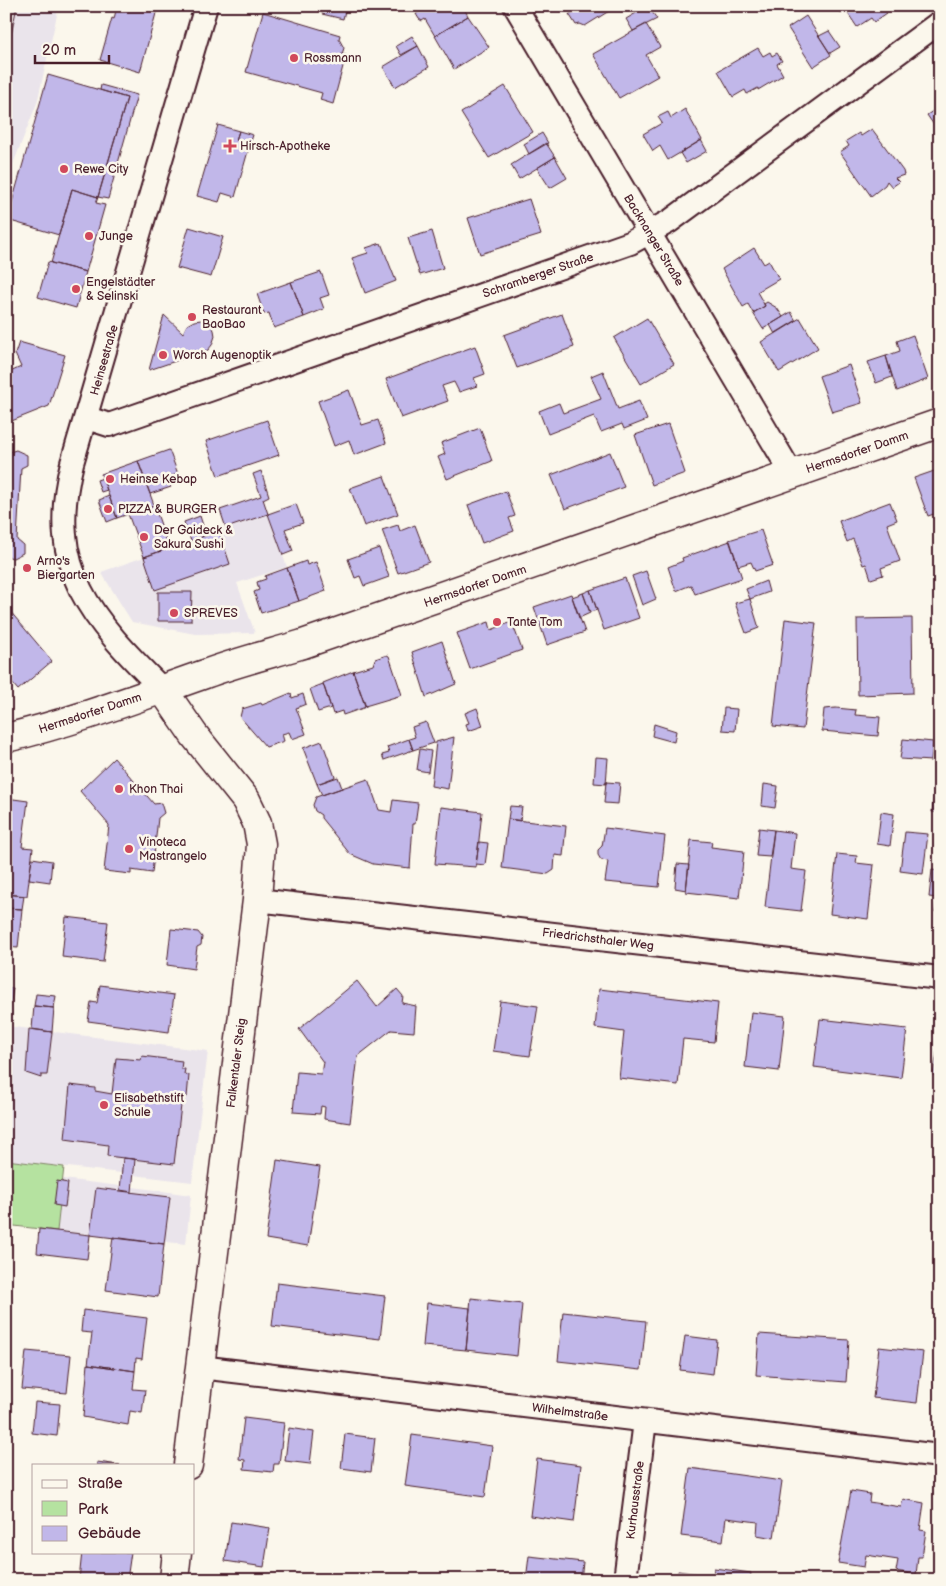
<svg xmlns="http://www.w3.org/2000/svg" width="946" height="1586" font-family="'Balsamiq Sans',sans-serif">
<rect width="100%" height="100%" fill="#fbf7ec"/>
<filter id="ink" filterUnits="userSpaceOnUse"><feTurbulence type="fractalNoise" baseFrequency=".02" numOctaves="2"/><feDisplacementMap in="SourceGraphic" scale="10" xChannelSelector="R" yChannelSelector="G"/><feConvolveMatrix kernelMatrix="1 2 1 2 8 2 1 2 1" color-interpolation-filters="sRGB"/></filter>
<g filter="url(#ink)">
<path fill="#eae4eb" d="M6,6H59L37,103L6,182Z
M268,514L287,567L237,583L255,633L195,634L132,622L101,572Z
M6,1026L208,1051L192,1182L133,1175V1187L191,1195L186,1244L57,1231L63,1179L120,1186L121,1173L6,1160Z"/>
<path fill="#b5e2a0" stroke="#808066" d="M6,1160L64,1167L57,1231L6,1225Z"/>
<path fill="#c1b7e9" stroke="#4a1f2b" d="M114,6H158L140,72L100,60L112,18L114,19L116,10Z
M324,6L346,7L343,19L322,14Z
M417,6H463L468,16L435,36L425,19L422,21L419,19L416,14L420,11Z
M573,6H617L585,26L580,24L576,25L569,14L574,12Z
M648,6L657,19L633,31L626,19Z
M836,6H887L884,9L887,13L874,22L871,18L857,27L845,9L841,13Z
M263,12L340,35L339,39L344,48L342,54L346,55L333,104L320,100L322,93L246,72Z
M468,16L489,47L454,69L435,36Z
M806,16L831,55L813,67L788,28Z
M646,24L660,47L646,55L658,76L619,98L593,54Z
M829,31L840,47L830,53L819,36Z
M412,36L418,46L401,55L396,46Z
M418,46L429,67L395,87L383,67Z
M758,48L763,56L770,52L772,56L777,53L782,61L777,64L783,75L758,90V88L747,94L745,90L733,97L718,71Z
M48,75L127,98L98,197L72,189L59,235L7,220Z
M101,85L137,95L108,199L98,197L127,98L100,90Z
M505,86L533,132L489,158L461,113Z
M940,106V130L938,131L927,115Z
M685,109L702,140L668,160L660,146L653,151L643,134L662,123L658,117L668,112L671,118Z
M218,125L239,131L236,140L250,144L235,197L222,193L219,202L197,196Z
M872,129L903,171L904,175L895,178L899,182L892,187L887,181L885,185L871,196L840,152L849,146L846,141L859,133L861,136Z
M239,131L253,135L250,144L236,140Z
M542,133L548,143L529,154L524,144Z
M701,140L707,151L686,163L680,153Z
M546,143L555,157L519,179L511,165Z
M555,157L567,178L550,188L537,168Z
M72,189L98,197L96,203L105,205L86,272L51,263Z
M529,199L541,235L480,254L468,218Z
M189,227L223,237L211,277L177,268Z
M432,231L443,268L420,275L408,238Z
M381,243L396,281L365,293L352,258L368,253L366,248Z
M754,248L764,264L769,261L779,279L757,292L765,306L753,313L748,304L743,307L722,269Z
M48,262L86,272L76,308L38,297Z
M321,272L329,295L320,298L324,309L304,317L291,282Z
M291,282L304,317L274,328L269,313L264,314L257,294Z
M767,302L777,308L783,317L763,329L753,313L765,306L764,304Z
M791,312L796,321L775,334L770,325Z
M562,314L574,347L517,368L504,335Z
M164,315L183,333L187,325L194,321L201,320L209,324L214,330L215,336L212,345L208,350L149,370Z
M647,318L674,364L641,384L614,338Z
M800,318L818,348L779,372L761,342Z
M913,335L928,379L897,391L886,356L900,351L897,341Z
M19,342L65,355L49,406L9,422L6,420V382L10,380L8,373L21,367L15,354Z
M475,346L485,374L474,378L477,386L459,392L454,382L442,386L448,401L401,418L386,379Z
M886,356L892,377L876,383L868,362Z
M849,365L862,403L832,412L819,376Z
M603,371L618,409L639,401L647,420L624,429L622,424L601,432L594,416L548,434L539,411L559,403L563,413L601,399L591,376Z
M349,390L362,425L378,420L386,443L354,455L349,440L334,446L318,401Z
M267,420L279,455L218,476L206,441Z
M668,424L685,473L652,485L635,435Z
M480,428L492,461L447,479L438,457L445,454L441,443Z
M16,450L27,455V465L21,468L17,540L23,545V553L13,558L6,556V453Z
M169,450L178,474L167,477L171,487L150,494L138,461Z
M610,452L624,487L565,509L551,475Z
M138,461L154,505L117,518L101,474Z
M940,469V512L928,516L914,478Z
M261,471L269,496L263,499L268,514L226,528L220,510L261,496L253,474Z
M384,476L398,514L364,526L350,488Z
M103,478L107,490L101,492L97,480Z
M506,491L515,516L509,518L514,531L482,543L468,505Z
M109,496L117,518L107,522L99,500Z
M890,502L897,520L887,524L900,561L881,568L883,575L871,579L866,564L863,565L853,539L847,542L839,521Z
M296,504L303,523L285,529L293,551L283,555L268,514Z
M154,505L169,548L144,557L128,514Z
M200,516L206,535L191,541L184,522Z
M398,525L400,531L415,525L429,562L398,573L382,530Z
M761,530L773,565L755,571L751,562L738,566L729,540Z
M219,531L230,564L155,590L144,557Z
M730,541L742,578L695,594L691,585L676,591L668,567L683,561L682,558Z
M379,548L389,577L364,586L360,576L355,578L348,559Z
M306,561L307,565L316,562L326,591L299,601L287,568Z
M287,568L299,601L261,613L254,592L259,590L257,582L266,579L265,576Z
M646,571L656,599L642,605L632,576Z
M625,578L639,618L604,630L590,590Z
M766,581L769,592L750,599L746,589Z
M590,590L597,610L590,612L583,593Z
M158,592H192L191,621H158Z
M583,593L590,613L579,618L572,597Z
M571,594L585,632L547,645L534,607Z
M750,599L759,628L746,633L735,603Z
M9,610L52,661L18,690L6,676V613Z
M912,618L913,693L858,695L857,619Z
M785,619L816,623L803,729L773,726Z
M489,622L491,630L512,622L522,650L470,669L457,633Z
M442,641L456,684L426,697L412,652Z
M387,655L389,656L402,695L365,706L353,671L373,665L375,659Z
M353,671L366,707L343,715L342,711L333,714L323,683Z
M323,684L331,708L318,712L310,689Z
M291,693L292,698L303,694L306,704L296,708L306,734L292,739L289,732L282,734L284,741L266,747L240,717L242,709L261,703L262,705Z
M477,708L483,726L468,731L466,724L469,723L465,713Z
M724,708L737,709L735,731L722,730Z
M836,708L856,710L855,715L880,717L878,736L822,731L824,709Z
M426,722L434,743L413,750L409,739L415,737L412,727Z
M654,724L676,731L674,742L652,736Z
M454,737L448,789L431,786L436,742Z
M409,739L413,750L384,760L382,755L389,753L387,747Z
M903,739L933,742L931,761L900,759Z
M322,741L335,777L317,784L303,748Z
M420,749L431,751L428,772L417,770Z
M938,755H940V813L932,812Z
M596,757L608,758L606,784L594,783Z
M114,758L154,804L161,803L164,813L158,818L152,873L131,870V874L104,871L109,825L80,791Z
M338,777L342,788L322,795L317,784Z
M368,779L379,810L391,812L393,800L418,803L415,824H413L410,868L373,864L350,854L321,818V815L315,811L313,805L316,797Z
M606,782L620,783L618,804L604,803Z
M764,784L778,786L775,808L762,806Z
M6,798L28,801L22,847L33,848L27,896L6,894Z
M510,806L522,807L520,821L508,819Z
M441,807L482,812L476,867L435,864Z
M881,812L894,814L890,846L877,844Z
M508,819L566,826L563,856L555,855L554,870L548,874L502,868Z
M605,828L665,836L659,887L605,882L608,861L601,860L598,855V850L602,846Z
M759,828L774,830L770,857L756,856Z
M774,830L795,833L791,869L806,871L801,911L765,907Z
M905,832L928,834L923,874L900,871Z
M691,840L712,842L711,847L744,851L739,898L686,892Z
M479,842L488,843L485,865L476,864Z
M837,854L857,856L856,863L874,865L868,919L830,914Z
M32,858L52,861L50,882L29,879Z
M677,864L689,865L686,890L675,888Z
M932,870L940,871V912H935L937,898L929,897Z
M6,894L24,896L22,909L6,908Z
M6,908L22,909L18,948L6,947Z
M66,917L108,922L103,962L62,957Z
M171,929L198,932L202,937L201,945L197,947L194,969L167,965Z
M357,981L377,1007L397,989L403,996L402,1003L416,1006L414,1032L391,1030L358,1056L350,1123L324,1119L325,1107L321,1106L320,1114L293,1112L297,1072L321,1074L323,1062L299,1029Z
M100,985L174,995L169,1032L88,1021L91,1002L97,1003Z
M6,987L13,988L9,1015H6Z
M599,989L718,1003L714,1042L683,1039L678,1085L619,1078L624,1032L595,1028Z
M36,994L56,996L54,1008L34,1006Z
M500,1001L538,1006L530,1056L493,1051Z
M34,1006L54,1008L52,1032L32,1029Z
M751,1012L785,1016L779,1071L745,1067Z
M820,1019L907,1029L901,1078L814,1067Z
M29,1029L52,1032L47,1075H41V1078L26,1073Z
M940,1036V1076L933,1075Z
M142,1056L182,1061L181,1069H185L184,1074L189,1075L187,1097H182L174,1164L107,1156L108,1145L65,1139L70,1085L95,1088V1091L112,1094L116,1058L141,1060Z
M123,1158L135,1159L132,1192L120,1190Z
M277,1160L320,1167L308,1246L266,1239Z
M57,1181L68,1183L65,1207L54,1205Z
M96,1188L170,1197L164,1244L90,1235Z
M39,1229L90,1235L87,1259L37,1253Z
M113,1237L164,1244L158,1297L106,1290Z
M277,1283L385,1296L380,1339L272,1326Z
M471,1298L522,1304L517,1356L466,1350Z
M427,1303L470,1308L466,1350L423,1346Z
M83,1310L147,1318L142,1359L136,1358L135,1371L88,1364L92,1333L81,1332Z
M563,1312L646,1321L641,1370L558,1361Z
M759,1334L849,1340L846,1382L756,1375Z
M685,1336L717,1340L713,1374L680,1370Z
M879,1347L923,1352L917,1403L873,1398Z
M26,1351L71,1355L67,1393L22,1389Z
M88,1364L135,1371L133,1389L145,1390L142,1413L130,1411L128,1425L83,1417Z
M35,1402L60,1404L57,1436L32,1433Z
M244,1418L284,1423L279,1464H274L273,1472L244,1469L245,1460L239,1459Z
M289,1428L314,1432L310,1464L285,1461Z
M345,1434L375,1438L371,1472L341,1468Z
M412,1435L492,1446L485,1497L405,1486Z
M537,1459L581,1465L574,1522L530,1516Z
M97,1462L120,1465H97Z
M690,1468L782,1481L774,1538L757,1535L758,1522L726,1518L723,1541L681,1536Z
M851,1491L870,1494L869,1502L901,1507L903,1499L924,1503L920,1530L926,1531L922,1557H918L916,1575L896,1571L898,1560L866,1555L864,1567L838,1563Z
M231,1522L270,1528L264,1567L225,1561Z
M82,1552H131L127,1580H79Z
M529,1556L583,1562L581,1580H526Z
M714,1568L751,1573L750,1580H677L678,1571L713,1576Z"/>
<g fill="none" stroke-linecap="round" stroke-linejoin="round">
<g stroke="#4a1f2b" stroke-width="26">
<path id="street" d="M515,6L792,474
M87,418L109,425L630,243L670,221L940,22
M163,690C92,619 45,570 72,463L206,6
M257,900L940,978
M200,1367L940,1456
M625,1580L645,1421"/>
</g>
<g stroke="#4a1f2b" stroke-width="31">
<path id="secondary" d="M163,690L194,735L246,800L257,823L261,844L257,900L188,1465
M6,738C74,722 139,697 205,674C237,662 270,654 303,644L940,423
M174,1580L177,1552"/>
</g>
<use href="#street" stroke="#fbf7ec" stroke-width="22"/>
<use href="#secondary" stroke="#fbf7ec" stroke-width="28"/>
<path stroke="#4a1f2b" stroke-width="1" d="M6,59L17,6"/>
</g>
</g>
<g fill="#d1495b" stroke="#fbf7ec" stroke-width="2">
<circle cx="294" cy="58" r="5"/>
<path d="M227.5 138.5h5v5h5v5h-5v5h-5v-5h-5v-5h5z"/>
<circle cx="64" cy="169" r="5"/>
<circle cx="89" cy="236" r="5"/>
<circle cx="76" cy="289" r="5"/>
<circle cx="192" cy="317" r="5"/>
<circle cx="163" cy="355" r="5"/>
<circle cx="110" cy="479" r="5"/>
<circle cx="108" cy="509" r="5"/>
<circle cx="144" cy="537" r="5"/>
<circle cx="27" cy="568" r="5"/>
<circle cx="174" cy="613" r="5"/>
<circle cx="497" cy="622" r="5"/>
<circle cx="119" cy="789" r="5"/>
<circle cx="129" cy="849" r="5"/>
<circle cx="104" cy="1105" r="5"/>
</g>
<g text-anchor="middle" stroke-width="5" stroke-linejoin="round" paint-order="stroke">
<g font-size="12" fill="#4a1f2b" stroke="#fbf7ec" text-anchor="start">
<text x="304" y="62">Rossmann</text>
<text x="240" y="150">Hirsch-Apotheke</text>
<text x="74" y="173">Rewe City</text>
<text x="99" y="240">Junge</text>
<text x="86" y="286">Engelstädter<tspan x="86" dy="14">&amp; Selinski</tspan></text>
<text x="202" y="314">Restaurant<tspan x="202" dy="14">BaoBao</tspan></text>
<text x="173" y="359">Worch Augenoptik</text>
<text x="120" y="483">Heinse Kebap</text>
<text x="118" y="513">PIZZA &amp; BURGER</text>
<text x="154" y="534">Der Gaideck &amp;<tspan x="154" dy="14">Sakura Sushi</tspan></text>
<text x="37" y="565">Arno's<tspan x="37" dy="14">Biergarten</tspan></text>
<text x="184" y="617">SPREVES</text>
<text x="507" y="626">Tante Tom</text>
<text x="129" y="793">Khon Thai</text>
<text x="139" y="846">Vinoteca<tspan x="139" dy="14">Mastrangelo</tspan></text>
<text x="114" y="1102">Elisabethstift<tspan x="114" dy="14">Schule</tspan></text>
</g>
<g font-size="12" fill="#4a1f2b" stroke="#fbf7ec">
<text transform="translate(654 240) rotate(59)" y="4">Backnanger Straße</text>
<text transform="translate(538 275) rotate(-19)" y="4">Schramberger Straße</text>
<text transform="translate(104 360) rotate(-74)" y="4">Heinsestraße</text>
<text transform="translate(857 452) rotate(-19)" y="4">Hermsdorfer Damm</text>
<text transform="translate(475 586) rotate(-19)" y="4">Hermsdorfer Damm</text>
<text transform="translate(90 713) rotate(-18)" y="4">Hermsdorfer Damm</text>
<text transform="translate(598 939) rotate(7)" y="4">Friedrichsthaler Weg</text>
<text transform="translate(236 1063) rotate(-83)" y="4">Falkentaler Steig</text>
<text transform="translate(570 1412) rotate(7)" y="4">Wilhelmstraße</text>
<text transform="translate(635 1500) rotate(-83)" y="4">Kurhausstraße</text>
</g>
</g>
<rect width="946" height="1586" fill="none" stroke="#fbf7ec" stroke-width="25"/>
<rect x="12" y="12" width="921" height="1561" fill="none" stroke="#4a1f2b" stroke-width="2" filter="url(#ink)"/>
<rect x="32" y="1464" width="162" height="90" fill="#fbf7ec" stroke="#b4a19f"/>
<rect x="42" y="1480" width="25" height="8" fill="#fbf7ec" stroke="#b4a19f"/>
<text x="78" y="1488" font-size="15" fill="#4a1f2b">Straße</text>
<rect x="42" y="1501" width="25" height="15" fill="#b5e2a0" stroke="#b4a19f"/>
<text x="78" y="1514" font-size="15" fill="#4a1f2b">Park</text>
<rect x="42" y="1526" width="25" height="15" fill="#c1b7e9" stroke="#b4a19f"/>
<text x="78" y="1538" font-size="15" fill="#4a1f2b">Gebäude</text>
<path d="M35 55v8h74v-8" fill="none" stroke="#4a1f2b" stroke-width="2.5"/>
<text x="42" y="55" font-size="15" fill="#4a1f2b" stroke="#fbf7ec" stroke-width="4" paint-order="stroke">20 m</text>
</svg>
